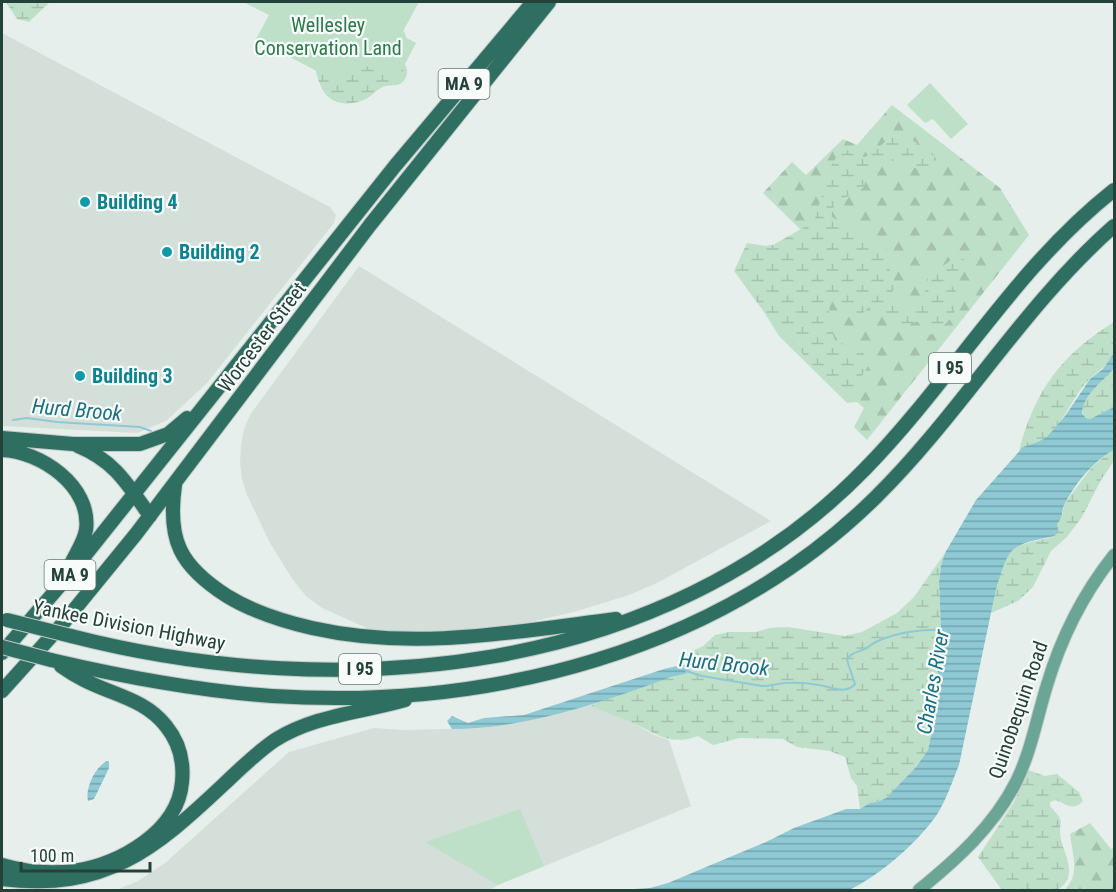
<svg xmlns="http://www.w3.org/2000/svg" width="1116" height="892" font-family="'Roboto Condensed',sans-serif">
<defs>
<pattern id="forest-firs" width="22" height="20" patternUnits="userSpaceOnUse" patternTransform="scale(1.5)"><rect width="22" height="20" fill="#bfe0c8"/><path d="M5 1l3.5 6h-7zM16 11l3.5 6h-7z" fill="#a4c1ad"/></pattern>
<pattern id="wetland-marsh" width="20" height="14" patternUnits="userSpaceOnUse" patternTransform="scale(1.5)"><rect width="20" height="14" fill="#bfe0c8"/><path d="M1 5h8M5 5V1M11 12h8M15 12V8" fill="none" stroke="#a4c1ad"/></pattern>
<pattern id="water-rules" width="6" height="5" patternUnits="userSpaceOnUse" patternTransform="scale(1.5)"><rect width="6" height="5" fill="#8ec9d4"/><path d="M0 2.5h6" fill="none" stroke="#74a5ad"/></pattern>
</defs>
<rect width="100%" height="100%" fill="#e6efeb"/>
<path fill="#d4dfda" d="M2,33L330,207L336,215L334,223L207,383L166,421L137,433L2,426Z
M359,266L771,521L657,583L629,595L574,612L501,629L393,634L369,629L322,608L306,596L293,580L270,543L247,495L242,479L240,463L241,445L244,429L250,415Z
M590,705L631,722L654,735L669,740L691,806L498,885L490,890H116L138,881L165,863L289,752L374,728L405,730L482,728L535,718Z"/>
<path fill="url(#forest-firs)" d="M892,105L1000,188L1029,235L867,440L854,427L864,408L857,402L847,403L779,336L742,276L766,246L774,245L801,230L763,193L792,162L806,175L843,139L857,145Z
M1090,823L1111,849L1114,847V890H1064C1081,876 1072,853 1070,834Z"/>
<path fill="url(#wetland-marsh)" d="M6,2H50L29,22L17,19Z
M397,24C411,36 406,42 401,57C404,63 408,68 407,74C402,91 390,82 381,88C375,91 372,96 366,99C362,101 358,102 353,103C318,108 317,73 311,48Z
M902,134L930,151L934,155V160C931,164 928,167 923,168C915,170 908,165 900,163C879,156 868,166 864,187C854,196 829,200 832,217L886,247L889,253V268L894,280L892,301C907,305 921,305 927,286C929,282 927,277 927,272L943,266L955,257L963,255L964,261L951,285C969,302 947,327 930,335L927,322L922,320C896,329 899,329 880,307L870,306L860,316L855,315L832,298L827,319L835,340L863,353L871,362C863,373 854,393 841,396L761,308L734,271L747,243L766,246L773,245L808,225L815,218L831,166L837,156L847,150L857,156L865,157L873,153L891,136Z
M1114,322C1114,331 1116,346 1114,354C1109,365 1099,370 1091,378C1072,395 1065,423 1044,440C1036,445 1027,444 1019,451C1035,390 1061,355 1114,322Z
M1114,368V407L1090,419L1083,417C1079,396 1103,382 1114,368Z
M1114,450V461L1101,480L1082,517L1067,537L1051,551L1033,587L1018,601L991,613C995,594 1000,552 1020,545C1032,541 1047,540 1057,534V524L1063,513L1064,504L1092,467L1107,454Z
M945,553L941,566L939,582L942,654L938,667L937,708L928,750L916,767L886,798L860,809L857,786L851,778L845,757L830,751L797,747L783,739L739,738L713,745L698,736C668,747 656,732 630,722C617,716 603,712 590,705L671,677L685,674L691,669L687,665L688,653L703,646L715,635L729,632H756L770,628L788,627L845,636L862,632L897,613L914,597Z
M1028,770L1045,776L1057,774L1079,792L1083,801C1074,811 1067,805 1056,800L1050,802V806C1068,825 1057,819 1061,839C1065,857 1079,877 1057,890H1002L978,857L1014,802Z"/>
<path fill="#bfe0c8" d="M243,2H419L401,35L416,43L396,81L355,60L341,84L256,39L269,15Z
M930,83L968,124L951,139L933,119L925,123L907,105Z
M520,809L544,866L498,885L425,842Z"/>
<path fill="url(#water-rules)" d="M1114,353V368C1102,383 1083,394 1082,414L1086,418L1090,419L1114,407V450C1094,460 1076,483 1065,503C1061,510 1064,516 1057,524V534L1054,536C1008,546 1010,545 996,589L959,765C952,782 946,801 936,816C916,844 879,876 849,890H619L650,888L668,883L766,842L794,828L846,809H860L870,803L877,802L886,798L916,767L928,750L937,708L938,667L942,654L939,582L941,566L945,553L976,500L1023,447L1038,442L1047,437L1065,416L1090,379L1103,369Z
M681,665H687L691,669L685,674L671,677C604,702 524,729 452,729L447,721L452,716L468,723L484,718L524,715L664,669Z
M107,761L109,762V768L94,799L88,801C85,788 95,767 107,761Z"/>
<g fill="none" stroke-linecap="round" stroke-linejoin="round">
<path stroke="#8ec9d4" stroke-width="2" d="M13,420L27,418L57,422L140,427L151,431
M686,671L702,676L762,686C770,687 777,683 785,683C797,682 808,683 819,685C832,687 845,695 855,684L847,660C851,653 855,653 862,650C867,649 870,645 874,643C894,632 924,629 945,630"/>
<g stroke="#c2cac8" stroke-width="14">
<path id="major" d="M919,890C956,860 994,826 1016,782C1031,752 1037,717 1047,685C1061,638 1083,594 1114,555"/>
</g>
<g stroke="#c2cac8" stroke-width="16">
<path id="highway" d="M2,438L73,444H140L168,434L187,418
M78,446C115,461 128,485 150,516
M2,450C40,451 92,486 86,530C84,542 76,553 71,564
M175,485C167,540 180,566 227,596C253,612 282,621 312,628C414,651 514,632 616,619
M71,636C340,705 663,677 865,469C953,379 1015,268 1114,190
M2,653L75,568L395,166L533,2
M51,660C124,677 198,691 272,696C489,710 719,652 876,497C962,412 1023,306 1114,226
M2,691L65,621L136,534L370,225L549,2
M2,865C25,872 49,874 74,871C119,864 178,832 182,782C184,762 179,742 166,726C145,699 113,695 84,680C76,676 68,671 61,666
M2,879C105,892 155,849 223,785C240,769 256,753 275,740C315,715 360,713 405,700"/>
</g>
<use href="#major" stroke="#6aa596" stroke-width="12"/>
<use href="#highway" stroke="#2f6f62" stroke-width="14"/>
<g stroke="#c2cac8" stroke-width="16" stroke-linecap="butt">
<path id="highway-bridge" d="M7,620L71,636
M2,647L51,660"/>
</g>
<use href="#highway-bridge" stroke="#2f6f62" stroke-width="14"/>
</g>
<g fill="#0f9aa8" stroke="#f7fbf9" stroke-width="2">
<circle cx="85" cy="202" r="6"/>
<circle cx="167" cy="252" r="6"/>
<circle cx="80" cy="376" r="6"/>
</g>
<g text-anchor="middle" stroke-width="4.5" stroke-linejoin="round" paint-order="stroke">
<g fill="#f7fbf9" stroke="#637a73" stroke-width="1.5">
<rect x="438.5" y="69" width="51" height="30" rx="4.5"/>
<rect x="929" y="353" width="42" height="30" rx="4.5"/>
<rect x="44.5" y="560" width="51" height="30" rx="4.5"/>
<rect x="339" y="654" width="42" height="30" rx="4.5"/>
</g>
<g font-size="18" font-weight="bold" fill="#24423a">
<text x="464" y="90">MA 9</text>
<text x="950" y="374">I 95</text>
<text x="70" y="581">MA 9</text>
<text x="360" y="675">I 95</text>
</g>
<g font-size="20" fill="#2d7a4b" stroke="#f7fbf9">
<text x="328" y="32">Wellesley<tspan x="328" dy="23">Conservation Land</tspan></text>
</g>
<g font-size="20" font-weight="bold" fill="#0d838f" stroke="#f7fbf9" text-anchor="start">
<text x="97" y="209">Building 4</text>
<text x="179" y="259">Building 2</text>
<text x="92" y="383">Building 3</text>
</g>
<g font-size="20" fill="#24423a" stroke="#f7fbf9">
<text transform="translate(262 337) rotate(-53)" y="7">Worcester Street</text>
<text transform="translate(129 625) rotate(11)" y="7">Yankee Division Highway</text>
<text transform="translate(1018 710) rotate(-71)" y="7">Quinobequin Road</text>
</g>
<g font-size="21" font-style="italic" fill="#1c6f80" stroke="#f7fbf9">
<text transform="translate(77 410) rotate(5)" y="7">Hurd Brook</text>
<text transform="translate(724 664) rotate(6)" y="7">Hurd Brook</text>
<text transform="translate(933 682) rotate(-80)" y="7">Charles River</text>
</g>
</g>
<rect width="1116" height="892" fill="none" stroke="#24423a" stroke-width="6"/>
<path d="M21 862v9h129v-9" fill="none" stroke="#24423a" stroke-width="3"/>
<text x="30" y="862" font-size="18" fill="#24423a" stroke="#f7fbf9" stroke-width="4.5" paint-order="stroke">100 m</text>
</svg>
